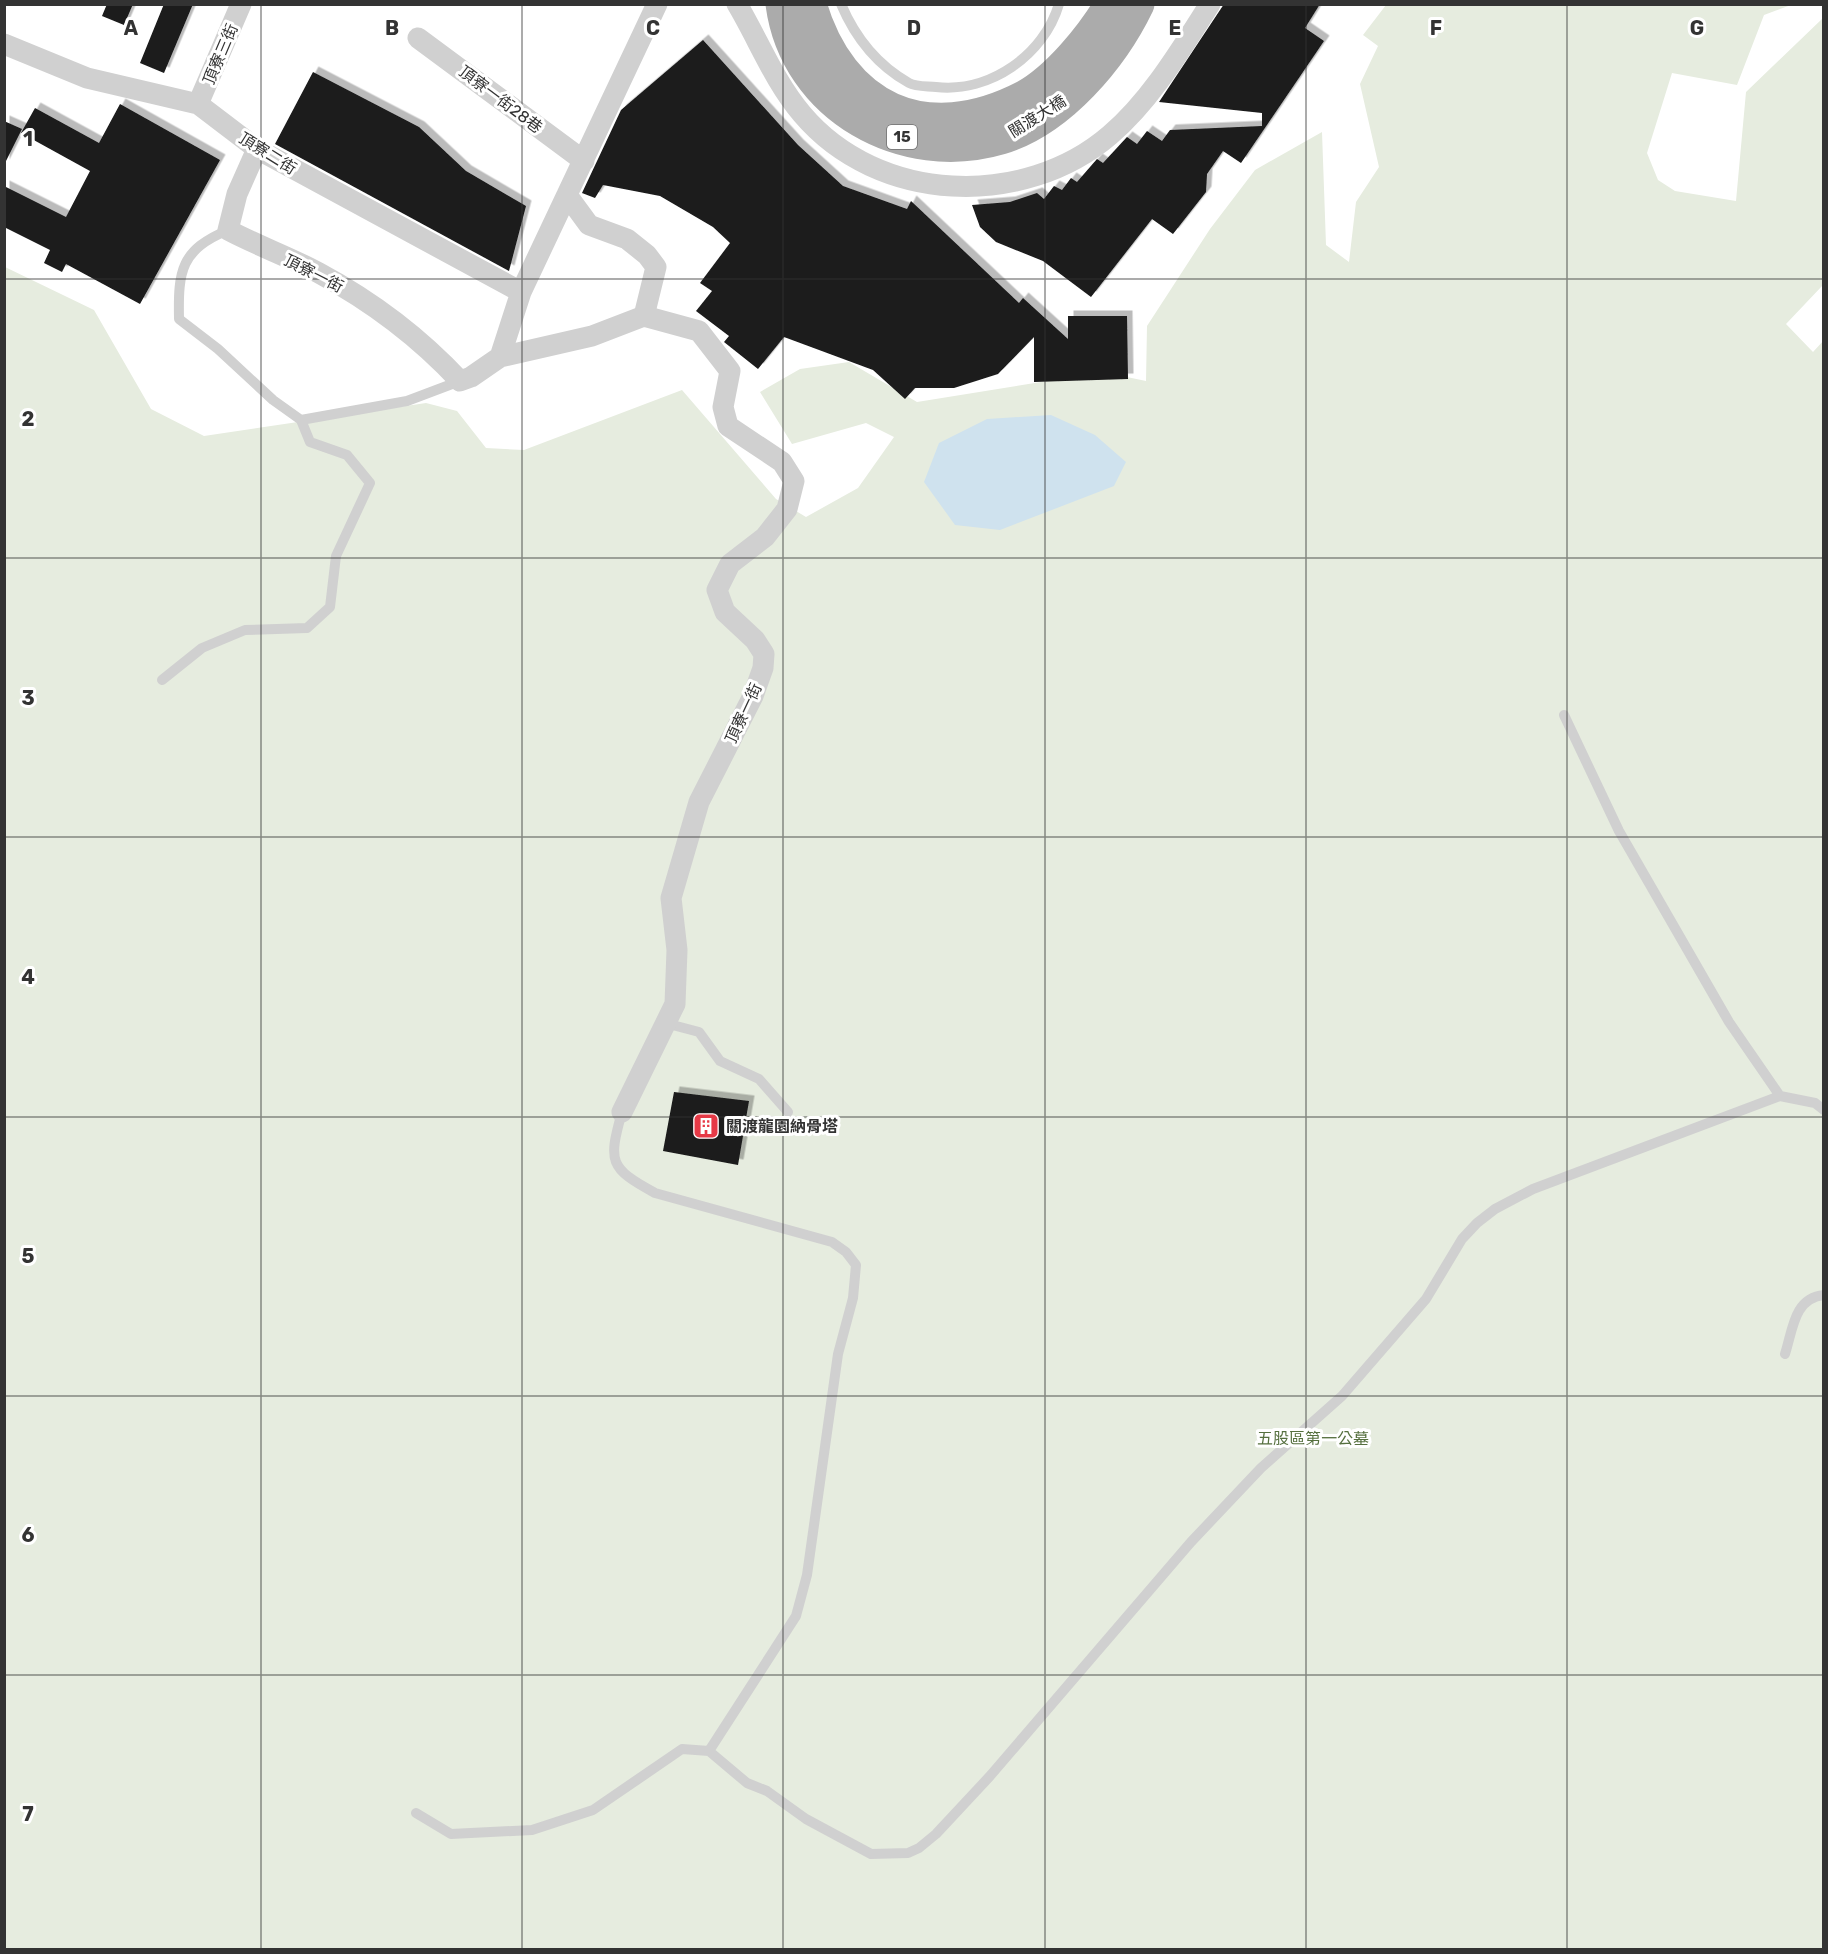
<svg xmlns="http://www.w3.org/2000/svg" width="1828" height="1954" font-family="Rubik,'Noto Sans TC',sans-serif">
<defs>
<filter id="shadow"><feDropShadow dx="5.5" dy="-5.5" stdDeviation="0" flood-color="#0004"/></filter>
</defs>
<rect width="100%" height="100%" fill="#fff"/>
<path fill="#e6ecdf" d="M1386,5H1791L1764,15L1737,85L1672,73L1647,153L1658,180L1675,191L1736,201L1746,92L1823,18V285L1786,324L1813,352L1824,340L1823,1949H5V267L94,310L151,409L204,436L426,403L457,411L486,448L524,450L682,390L776,499L806,517L858,488L894,437L866,423L792,444L760,392L800,369L849,362L917,402L1103,372L1146,381L1147,326L1210,229L1255,170L1322,132L1326,245L1349,262L1356,202L1379,167L1360,84L1378,46L1363,35Z"/>
<path fill="#cfe2ee" d="M1051,415L1095,435L1126,462L1114,486L1000,530L955,525L924,482L939,443L987,419Z"/>
<path fill="#1a1a1a" filter="url(#shadow)" d="M107,4H133L124,25L102,16Z
M164,4H193L164,73L140,63Z
M1224,4H1320L1305,28L1324,41L1241,163L1223,151L1207,174L1206,192L1173,234L1152,219L1091,297L1043,261L996,242L980,227L972,205L1010,202L1037,193L1044,199L1054,186L1062,190L1071,178L1077,182L1097,159L1103,163L1127,137L1137,144L1147,131L1162,141L1170,130L1262,126V113L1159,102Z
M703,40L798,145L843,186L907,209L911,201L1019,303L1023,298L1068,339V316H1127L1128,379L1034,382V337L998,374L954,388H915L905,399L873,370L784,337L758,369L724,342L729,336L696,311L712,291L700,283L730,243L713,227L660,196L603,185L595,198L582,193L621,110Z
M313,72L419,127L466,171L526,206L509,271L275,144Z
M120,104L220,160L140,304L66,264L62,272L44,263L50,250L4,227V186L66,217L90,171L21,133L35,108L99,143Z
M4,121L22,129L4,165Z
M674,1092L749,1101L738,1165L663,1151Z"/>
<g fill="none" stroke-linecap="round" stroke-linejoin="round">
<path stroke="#d0d0d0" stroke-width="10" d="M841,4C855,37 877,65 909,83C916,87 927,86 936,87C990,93 1044,55 1059,4
M301,420L407,401L460,381
M162,680L202,648L245,630L307,628L330,607L336,556L370,483L347,455L310,442L301,420L273,400L218,349L179,319C178,270 181,250 228,230
M1564,715L1619,831L1729,1022L1780,1096
M665,1023L699,1032L720,1061L759,1079L788,1112
M622,1112C608,1162 609,1168 655,1193L832,1242L846,1252L856,1265L853,1298L838,1354L807,1575L796,1616L709,1751
M1785,1354C1793,1329 1794,1298 1824,1295
M416,1813L451,1834L532,1830L593,1810L682,1749L709,1751L747,1783L767,1791L806,1819L871,1854L908,1853L919,1848L936,1834L990,1776L1191,1542L1261,1468L1342,1396L1426,1299L1462,1239L1477,1223L1495,1209L1533,1189L1780,1096L1815,1103L1824,1110"/>
<path stroke="#d0d0d0" stroke-width="21" d="M737,4C759,41 774,81 802,114C878,204 1024,209 1110,135C1151,100 1181,49 1210,4
M418,38L584,161
M4,44L87,78L198,104L257,149L521,292
M198,104L241,4
M257,149L237,194L228,230C258,246 290,257 319,273C371,301 420,338 460,381L471,377L500,357L592,336L644,316L656,267L647,255L627,239L589,225L567,195
M500,357L521,292L657,4
M622,1112L675,1004L677,950L671,898L699,802L753,696L763,668L764,654L755,640L725,612L717,590L730,564L765,537L787,509L794,481L782,462L728,426L723,407L730,371L699,331L644,316"/>
<path stroke="#ababab" stroke-width="33" d="M782,4C796,108 904,167 1001,138C1060,120 1112,58 1138,4
M810,4C841,109 925,148 1024,97C1057,79 1092,36 1111,4"/>
</g>
<path fill="none" stroke="#333" stroke-width="1.5" stroke-opacity="0.55" d="M261,4V1950M522,4V1950M783,4V1950M1045,4V1950M1306,4V1950M1567,4V1950M4,279H1824M4,558H1824M4,837H1824M4,1117H1824M4,1396H1824M4,1675H1824"/>
<defs>
<g id="building-square" transform="scale(1.35)"><rect x="-9" y="-9" width="18" height="18" rx="4" fill="#e63946" stroke="#fff"/><path d="M-4-6H4V6H1V3H-1V6H-4ZM-2.5-4.3h1.7v1.8h-1.7ZM.8-4.3h1.7v1.8H.8ZM-2.5-1h1.7V.8h-1.7ZM.8-1h1.7V.8H.8Z" fill="#fff"/></g>
</defs>
<g fill-rule="evenodd">
<use href="#building-square" x="706" y="1126"/>
</g>
<g text-anchor="middle" stroke-width="6" stroke-linejoin="round" paint-order="stroke">
<rect fill="#fff" stroke="#707070" stroke-width="1.5" x="887" y="125" width="30" height="24" rx="4.5"/>
<g font-size="15" font-weight="bold" fill="#333">
<text x="902" y="142">15</text>
</g>
<g font-size="16" fill="#333" stroke="#fff">
<text transform="translate(220 54) rotate(-67)" y="6">頂寮三街</text>
<text transform="translate(501 99) rotate(37)" y="6">頂寮一街28巷</text>
<text transform="translate(1037 116) rotate(-32)" y="6">關渡大橋</text>
<text transform="translate(268 153) rotate(32)" y="6">頂寮二街</text>
<text transform="translate(314 273) rotate(27)" y="6">頂寮一街</text>
<text transform="translate(743 713) rotate(-65)" y="6">頂寮一街</text>
</g>
<g font-size="16" font-weight="bold" fill="#333" stroke="#fff" text-anchor="start">
<text x="726" y="1132">關渡龍園納骨塔</text>
</g>
<g font-size="16" fill="#56703f" stroke="#fff">
<text x="1313" y="1444">五股區第一公墓</text>
</g>
</g>
<g font-size="20" text-anchor="middle" font-weight="bold" fill="#333" stroke="#fff" stroke-width="6" stroke-linejoin="round" paint-order="stroke">
<text x="131" y="35">A</text>
<text x="392" y="35">B</text>
<text x="653" y="35">C</text>
<text x="914" y="35">D</text>
<text x="1175" y="35">E</text>
<text x="1436" y="35">F</text>
<text x="1697" y="35">G</text>
<text x="28" y="146">1</text>
<text x="28" y="426">2</text>
<text x="28" y="705">3</text>
<text x="28" y="984">4</text>
<text x="28" y="1263">5</text>
<text x="28" y="1542">6</text>
<text x="28" y="1821">7</text>
</g>
<rect width="1828" height="1954" fill="none" stroke="#333333" stroke-width="12"/>
</svg>
